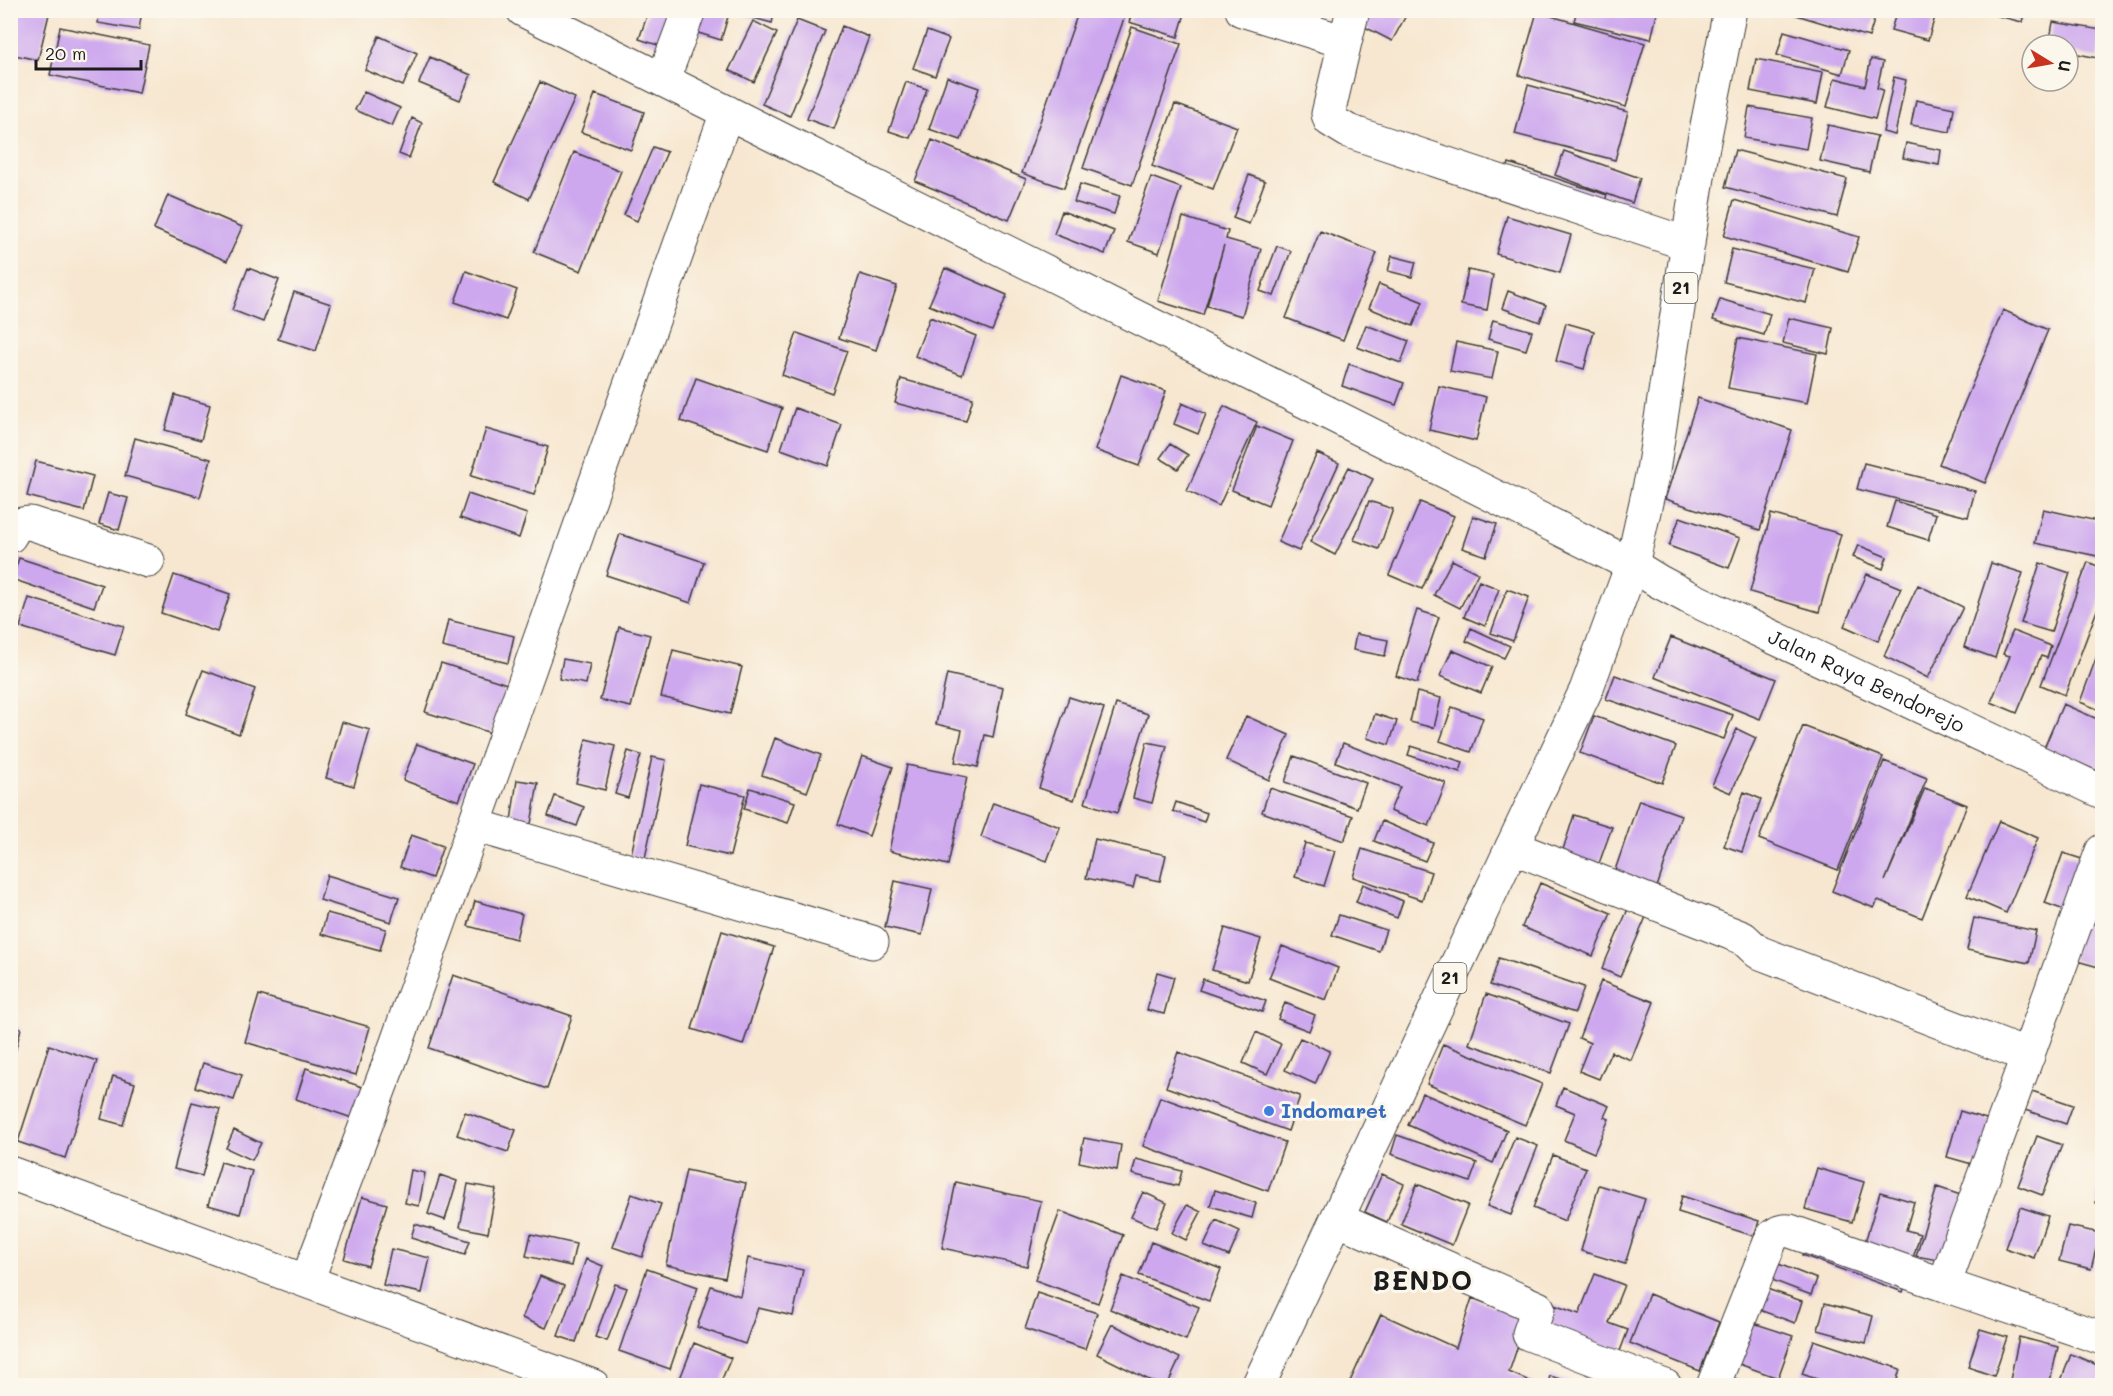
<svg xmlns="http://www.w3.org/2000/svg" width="2113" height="1396" font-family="Mali,sans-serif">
<rect width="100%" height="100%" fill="#fbf7ec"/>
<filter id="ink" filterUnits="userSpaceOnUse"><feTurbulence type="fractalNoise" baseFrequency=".0167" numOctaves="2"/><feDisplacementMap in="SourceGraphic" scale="12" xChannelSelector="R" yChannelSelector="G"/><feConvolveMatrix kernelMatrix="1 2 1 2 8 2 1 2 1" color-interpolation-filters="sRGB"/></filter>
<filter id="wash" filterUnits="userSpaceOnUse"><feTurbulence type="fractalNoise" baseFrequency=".008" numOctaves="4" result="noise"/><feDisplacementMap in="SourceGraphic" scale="24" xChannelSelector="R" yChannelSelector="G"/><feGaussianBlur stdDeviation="1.35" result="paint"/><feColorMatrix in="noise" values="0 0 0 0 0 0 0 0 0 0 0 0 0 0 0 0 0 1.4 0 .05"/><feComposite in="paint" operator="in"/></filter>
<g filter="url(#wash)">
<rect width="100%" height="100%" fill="#f7e7d0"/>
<g id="blocks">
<path fill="#cda8ee" d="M10,10H50L38,60L10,54Z
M100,10H142L139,30L98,23Z
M649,10H684L670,49L639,39Z
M698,10H730L721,40L692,31Z
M736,10H775L772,23L735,13Z
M1079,10H1127L1064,188L1022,173Z
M1133,10H1186L1178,37L1129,22Z
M1361,10H1409L1392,41L1355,22Z
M1577,10H1658L1651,39L1574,21Z
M1780,10H1877L1869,37Z
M1897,10H1937L1928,40L1891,30Z
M2000,10H2025L2022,22L1998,16Z
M1537,12L1645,43L1626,107L1519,75Z
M797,20L825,31L790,116L762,104Z
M753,21L777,33L754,82L729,70Z
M2053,22L2102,30L2098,58L2068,52V45H2049Z
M842,26L869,37L834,129L807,119Z
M60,27L149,45L139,93L50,75Z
M1132,27L1181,44L1132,185L1083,168Z
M927,31L949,39L935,76L913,68Z
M1784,31L1849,50L1842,74L1777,55Z
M379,36L417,53L403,86L365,70Z
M430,57L471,75L460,100L419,83Z
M1756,59L1823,72L1817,104L1750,91Z
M1871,59L1883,62L1877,88L1883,90L1875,119L1827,107L1835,78L1865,86Z
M947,77L979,88L961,140L929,129Z
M1894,77L1906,80L1895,135L1883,132Z
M540,82L575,98L529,199L494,182Z
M906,82L927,89L910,138L889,131Z
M1528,85L1628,112L1615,160L1515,134Z
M364,92L400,108L392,126L355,110Z
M595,94L644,112L631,150L581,132Z
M1916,100L1954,108L1950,132L1911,125Z
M1175,104L1237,127L1213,189L1152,166Z
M1749,107L1812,118L1806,149L1744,138Z
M412,118L422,123L409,158L399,154Z
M1828,125L1877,136L1869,172L1820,161Z
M932,140L1026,179L1009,220L915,181Z
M1906,143L1941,150L1939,165L1903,158Z
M653,147L667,152L637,221L624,215Z
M1735,150L1847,179L1837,217L1725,187Z
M1564,151L1640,178L1632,203L1555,175Z
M574,152L621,171L581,271L534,252Z
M1509,163L1607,195L1601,213L1504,180Z
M1249,175L1265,181L1249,224L1233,218Z
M1151,177L1181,188L1159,253L1128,242Z
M1080,184L1120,196L1114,214L1074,202Z
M168,195L242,227L227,261L154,229Z
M1734,200L1859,237L1848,272L1724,236Z
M1062,211L1114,231L1105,254L1054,234Z
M1507,216L1571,235L1560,273L1496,254Z
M1183,217L1228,231L1226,239L1261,249L1242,316L1207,306L1224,245L1203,315L1158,301Z
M1320,231L1377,253L1343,340L1286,318Z
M1277,246L1291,251L1274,296L1260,291Z
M1732,249L1815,269L1806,303L1724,282Z
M1392,256L1416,262L1412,277L1388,271Z
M248,268L279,280L263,322L232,310Z
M945,268L1007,295L992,331L929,305Z
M1468,270L1493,275L1487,310L1461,305Z
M466,271L517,290L506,320L455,302Z
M860,274L897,286L876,350L839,338Z
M1379,284L1423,302L1413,326L1369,308Z
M1508,291L1546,305L1540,322L1502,308Z
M294,292L331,304L316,351L278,339Z
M1720,299L1770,314L1764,335L1713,320Z
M2003,310L2048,330L1985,483L1939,464Z
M930,317L976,336L962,375L915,356Z
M1789,318L1833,328L1828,354L1783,343Z
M1493,320L1532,331L1526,350L1488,339Z
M1566,323L1594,331L1584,369L1556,361Z
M1366,325L1409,341L1401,363L1357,347Z
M797,333L847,351L832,393L782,375Z
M1738,338L1817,354L1807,403L1728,388Z
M2102,339V360L2097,359Z
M1456,342L1498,351L1492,379L1450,371Z
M1349,364L1404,383L1396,405L1342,386Z
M1121,375L1166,391L1139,466L1095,450Z
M696,378L782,408L768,450L681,421Z
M901,379L973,398L966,421L895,403Z
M1439,386L1486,397L1476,441L1429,430Z
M175,395L210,405L201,440L165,430Z
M1698,398L1792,430L1760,530L1665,499Z
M1182,403L1206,414L1198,434L1174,424Z
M1224,406L1257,422L1219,506L1187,491Z
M795,408L842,425L828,466L781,449Z
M1257,426L1293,441L1268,505L1232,490Z
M486,429L548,447L534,495L471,476Z
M135,438L211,459L200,497L125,476Z
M1170,444L1188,455L1178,469L1160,458Z
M1317,453L1339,463L1299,551L1278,542Z
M36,461L93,476L84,511L27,496Z
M1864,463L1975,491L1968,517L1857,489Z
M1349,467L1373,479L1335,555L1310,542Z
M108,493L128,498L119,530L99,524Z
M468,494L527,514L519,538L460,518Z
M1369,501L1393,509L1379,549L1354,540Z
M1895,501L1936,514L1928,540L1887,527Z
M1420,502L1454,516L1422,589L1389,575Z
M2043,509L2102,522V557L2035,543Z
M1771,514L1841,534L1819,612L1750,592Z
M1473,516L1497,524L1486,556L1462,548Z
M1680,517L1740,538L1729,568L1669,546Z
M620,534L704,562L691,603L606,575Z
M1858,545L1887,557L1883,569L1853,557Z
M19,558L102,585L94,607L12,579Z
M1452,560L1478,573L1460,608L1434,595Z
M2088,562L2102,568V597L2065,695L2041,685Z
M1991,563L2023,573L1995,658L1964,647Z
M2040,563L2070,573L2051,632L2021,623Z
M1867,574L1901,588L1878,641L1844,626Z
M174,575L230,594L217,632L161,613Z
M1479,581L1499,589L1485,626L1464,617Z
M1918,585L1963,607L1928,678L1884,656Z
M1507,589L1529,597L1513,641L1491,633Z
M29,598L124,626L115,655L20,627Z
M1417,610L1439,617L1417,683L1396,676Z
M448,620L514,636L508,663L442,647Z
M619,627L650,635L631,707L600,700Z
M1471,628L1510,646L1504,658L1466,641Z
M2013,631L2051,646L2047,658L2041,656L2017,713L1991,702L2010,656L2003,654Z
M1356,634L1388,640L1385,656L1353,650Z
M1671,637L1776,679L1760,719L1655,677Z
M2102,642V711L2080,702Z
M673,650L742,667L730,714L661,697Z
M1452,650L1492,667L1481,693L1440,676Z
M563,659L590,664L586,684L559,679Z
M441,663L507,684L491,733L425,712Z
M203,670L255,689L239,734L186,714Z
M947,674L1003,687L993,737L985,735L978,767L955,762L962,730L936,724Z
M1615,675L1733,715L1724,739L1606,699Z
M1417,692L1441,698L1434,728L1410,722Z
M1069,697L1104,708L1074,800L1039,788Z
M1116,704L1148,714L1117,813L1085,803Z
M2063,704L2102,721V773L2044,748Z
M1452,707L1483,718L1471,752L1440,741Z
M1375,714L1397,721L1389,745L1367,738Z
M1246,716L1289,735L1269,780L1226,760Z
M1594,716L1676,746L1662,783L1580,753Z
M342,722L370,730L354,786L326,778Z
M1803,726L1883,757L1838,870L1759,839Z
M1737,729L1756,738L1731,793L1712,785Z
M775,738L821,755L807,792L762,775Z
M586,739L615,746L605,790L576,783Z
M1147,742L1167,746L1152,803L1133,798Z
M1343,743L1446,783L1429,826L1390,811L1400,787L1336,762Z
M417,744L473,764L459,801L403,780Z
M1411,746L1463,762L1460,772L1408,755Z
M628,751L641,755L628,798L615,794Z
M862,756L893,767L869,836L838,824Z
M1294,756L1366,783L1357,808L1285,782Z
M652,757L666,760L645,858L631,855Z
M1884,761L1927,778L1885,881L1925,788L1967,805L1922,918L1878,900L1874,908L1832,891Z
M907,765L967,777L948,865L889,851Z
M517,780L538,783L531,824L511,821Z
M699,784L745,795L730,856L685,846Z
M750,788L795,802L788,823L744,809Z
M1270,788L1353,816L1344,841L1262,812Z
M1744,792L1761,799L1742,852L1724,846Z
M555,796L584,807L577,826L548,816Z
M1639,800L1681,815L1655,893L1612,879Z
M1176,802L1207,813L1204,822L1173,811Z
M993,803L1060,827L1047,861L981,837Z
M1574,815L1612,827L1596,872L1560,859Z
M1382,821L1433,843L1425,861L1374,841Z
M1999,821L2038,838L2006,913L1967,896Z
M411,835L443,846L432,878L400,867Z
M1095,839L1166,855L1160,881L1136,876L1133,888L1086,878Z
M1305,843L1335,851L1324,886L1295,877Z
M1362,849L1431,872L1422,900L1353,877Z
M2063,853L2085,860L2067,911L2045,903Z
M327,875L399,897L391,922L320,900Z
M895,881L932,889L922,935L885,927Z
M1540,883L1611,913L1593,956L1522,927Z
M1363,884L1403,901L1397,918L1356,902Z
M475,901L522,914L516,939L468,926Z
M1628,909L1646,917L1620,977L1602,969Z
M327,913L386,929L380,950L321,934Z
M1339,915L1386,930L1379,951L1332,935Z
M1974,918L2036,931L2029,963L1967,950Z
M2082,920L2102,925V968L2073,960Z
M1225,928L1261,939L1248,981L1212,970Z
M722,931L774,947L743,1045L692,1029Z
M1282,946L1338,968L1326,1000L1269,978Z
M1499,958L1584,987L1575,1013L1490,985Z
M1157,972L1174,977L1164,1014L1147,1010Z
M453,975L572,1016L547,1089L429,1048Z
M1203,979L1266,1001L1262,1012L1199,990Z
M1601,981L1654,1002L1631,1060L1611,1052L1599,1079L1579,1071L1590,1043L1579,1038Z
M1486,994L1569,1024L1551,1073L1469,1044Z
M259,995L370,1027L356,1075L245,1042Z
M1285,1003L1315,1015L1309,1031L1278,1019Z
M10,1025L21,1028L11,1069H10Z
M1256,1032L1281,1044L1267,1074L1243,1063Z
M1300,1038L1330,1051L1315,1084L1285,1070Z
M1443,1044L1542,1084L1525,1125L1427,1084Z
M49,1045L97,1061L65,1158L18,1142Z
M1178,1052L1300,1096L1288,1131L1166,1087Z
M203,1063L242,1075L234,1100L195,1087Z
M306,1068L371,1090L361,1121L296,1099Z
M113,1076L135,1083L123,1125L101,1119Z
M1563,1087L1609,1106L1604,1117L1609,1119L1594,1153L1564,1140L1575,1113L1556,1105Z
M2032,1091L2073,1105L2066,1124L2025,1110Z
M1422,1093L1507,1130L1493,1163L1408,1125Z
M1160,1097L1285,1142L1268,1191L1143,1146Z
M192,1102L220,1109L202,1176L174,1169Z
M1960,1111L1993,1121L1979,1166L1947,1157Z
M465,1112L516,1130L508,1152L457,1135Z
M234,1130L261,1143L252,1160L226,1148Z
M1397,1135L1477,1163L1470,1182L1391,1154Z
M2037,1136L2062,1145L2042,1195L2018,1186Z
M1515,1137L1538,1146L1511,1215L1487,1206Z
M1084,1138L1121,1145L1117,1170L1079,1162Z
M1553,1155L1586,1168L1565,1221L1533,1208Z
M1136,1159L1182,1171L1178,1186L1132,1174Z
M221,1162L252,1171L240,1214L208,1205Z
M1817,1168L1864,1182L1852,1222L1805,1209Z
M411,1170L425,1173L419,1206L405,1203Z
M686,1170L746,1183L725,1278L666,1265Z
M1382,1174L1404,1184L1387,1222L1365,1212Z
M2101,1174H2102V1204L2096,1203Z
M440,1175L457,1181L445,1220L428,1214Z
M956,1182L1041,1201L1027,1266L942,1248Z
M468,1184L496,1189L488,1233L460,1227Z
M1417,1184L1468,1205L1452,1245L1401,1224Z
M1599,1185L1645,1199L1625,1264L1581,1251Z
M1937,1187L1972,1199L1948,1262L1916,1256Z
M1215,1190L1256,1203L1252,1218L1210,1206Z
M1143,1192L1167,1203L1156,1228L1131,1217Z
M1880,1192L1914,1202L1906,1230L1920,1234L1913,1258L1865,1242Z
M632,1194L661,1204L642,1257L613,1247Z
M1682,1196L1759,1221L1754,1236L1678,1212Z
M362,1197L387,1204L368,1266L344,1259Z
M1187,1205L1201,1212L1186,1240L1172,1233Z
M2020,1207L2048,1216L2034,1258L2005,1248Z
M1060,1211L1123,1235L1098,1303L1035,1280Z
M1216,1220L1240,1231L1229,1256L1204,1246Z
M415,1224L470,1241L465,1255L411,1238Z
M2068,1226L2100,1233L2091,1269L2059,1261Z
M531,1234L576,1244L571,1266L526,1256Z
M1151,1242L1221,1269L1209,1301L1139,1275Z
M1805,1245L1906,1282L1903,1292L1802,1255Z
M391,1249L430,1258L422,1293L383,1285Z
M748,1258L803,1270L793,1316L758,1308L745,1344L697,1327L711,1286L740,1296Z
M586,1259L603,1266L576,1342L558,1336Z
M1768,1260L1817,1279L1811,1295L1762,1276Z
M647,1269L698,1287L670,1369L619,1351Z
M1595,1274L1624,1285L1609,1323L1628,1330L1617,1359L1545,1331L1554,1305L1579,1314Z
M540,1276L564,1286L546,1328L522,1318Z
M1123,1276L1199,1307L1186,1340L1110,1309Z
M615,1284L627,1288L607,1341L595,1337Z
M1761,1287L1802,1301L1795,1323L1754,1308Z
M1037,1293L1097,1313L1085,1349L1025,1329Z
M1649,1294L1719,1322L1700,1371L1630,1343Z
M1472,1298L1527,1319L1509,1372L1534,1383L1533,1386H1348L1381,1314L1456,1348Z
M1825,1303L1873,1316L1866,1343L1818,1330Z
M1741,1319L1793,1336L1778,1378L1728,1360Z
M1112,1324L1180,1358L1167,1386H1161L1097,1354Z
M1980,1329L2007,1337L1994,1376L1968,1367Z
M2019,1337L2058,1347L2049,1386H2034L2010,1380Z
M1814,1340L1900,1369L1895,1386H1837L1802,1374Z
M694,1343L731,1358L719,1386H677Z
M2071,1354L2102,1367L2101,1386H2059Z
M1595,1369L1614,1374L1611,1386H1590Z
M1721,1374L1754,1385V1386H1717Z
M1550,1376L1580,1385V1386H1547Z"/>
</g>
</g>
<g filter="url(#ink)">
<use href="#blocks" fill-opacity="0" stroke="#3d3a37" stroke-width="1.5"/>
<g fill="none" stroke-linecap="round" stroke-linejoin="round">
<g stroke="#3d3a37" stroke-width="35">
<path id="street" d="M1242,10L1345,42L1328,114L1330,120L1348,131L1688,244
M1345,42L1353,10
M663,80L689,10
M10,536C15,527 19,523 30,523L148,561
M474,825L872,942
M1512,847L1743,938L1758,952L2028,1056
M2102,851L1944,1285L2102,1338
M10,1173L593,1386
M1337,1219L1538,1308L1529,1334L1665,1386
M307,1281L396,1045L727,112
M1713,1386L1772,1237C1778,1232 1782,1230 1790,1231L1944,1285"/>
</g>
<g stroke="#3d3a37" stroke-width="35">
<g id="secondary">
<path id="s1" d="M523,10L1632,565L1658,581L1688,597L2102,792"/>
</g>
</g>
<g stroke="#3d3a37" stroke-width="35">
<path id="highway" d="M1258,1386L1586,690L1632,565L1653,471L1702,151L1730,10"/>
</g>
<use href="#street" stroke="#fff" stroke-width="33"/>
<use href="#secondary" stroke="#fff" stroke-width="33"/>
<use href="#highway" stroke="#fff" stroke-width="33"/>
</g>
</g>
<circle fill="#3f7fe0" stroke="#fbf7ec" stroke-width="2" cx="1269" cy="1111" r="6"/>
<g text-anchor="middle" stroke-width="6" stroke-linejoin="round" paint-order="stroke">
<g fill="#fbf7ec" stroke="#5f5e5a" stroke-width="1.5">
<rect x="1664.5" y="273" width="33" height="30" rx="4.5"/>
<rect x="1433.5" y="963" width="33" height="30" rx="4.5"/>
</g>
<g font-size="18" font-weight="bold" fill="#1c1c1c">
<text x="1681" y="294">21</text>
<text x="1450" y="984">21</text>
</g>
<g font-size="20" fill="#1c1c1c" stroke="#fbf7ec">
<text dy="7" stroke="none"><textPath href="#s1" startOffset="1502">Jalan Raya Bendorejo</textPath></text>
</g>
<g font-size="20" font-weight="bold" fill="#366cbe" stroke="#fbf7ec" text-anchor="start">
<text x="1281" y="1118">Indomaret</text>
</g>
<g font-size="26" font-weight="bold" letter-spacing="1.5" fill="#1c1c1c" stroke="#fbf7ec">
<text x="1423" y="1290">BENDO</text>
</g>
</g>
<rect width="2113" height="1396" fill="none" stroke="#fbf7ec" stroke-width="36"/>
<g transform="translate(2050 63) rotate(101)"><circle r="28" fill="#fbf7ec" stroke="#a29f99" stroke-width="1.5"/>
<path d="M0-4.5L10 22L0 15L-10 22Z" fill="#c8321e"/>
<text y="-9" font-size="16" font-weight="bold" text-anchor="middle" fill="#1c1c1c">U</text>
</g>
<path d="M36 60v9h105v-9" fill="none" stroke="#1c1c1c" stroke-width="3"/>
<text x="45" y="60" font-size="18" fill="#1c1c1c" stroke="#fbf7ec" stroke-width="4.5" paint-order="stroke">20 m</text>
</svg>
